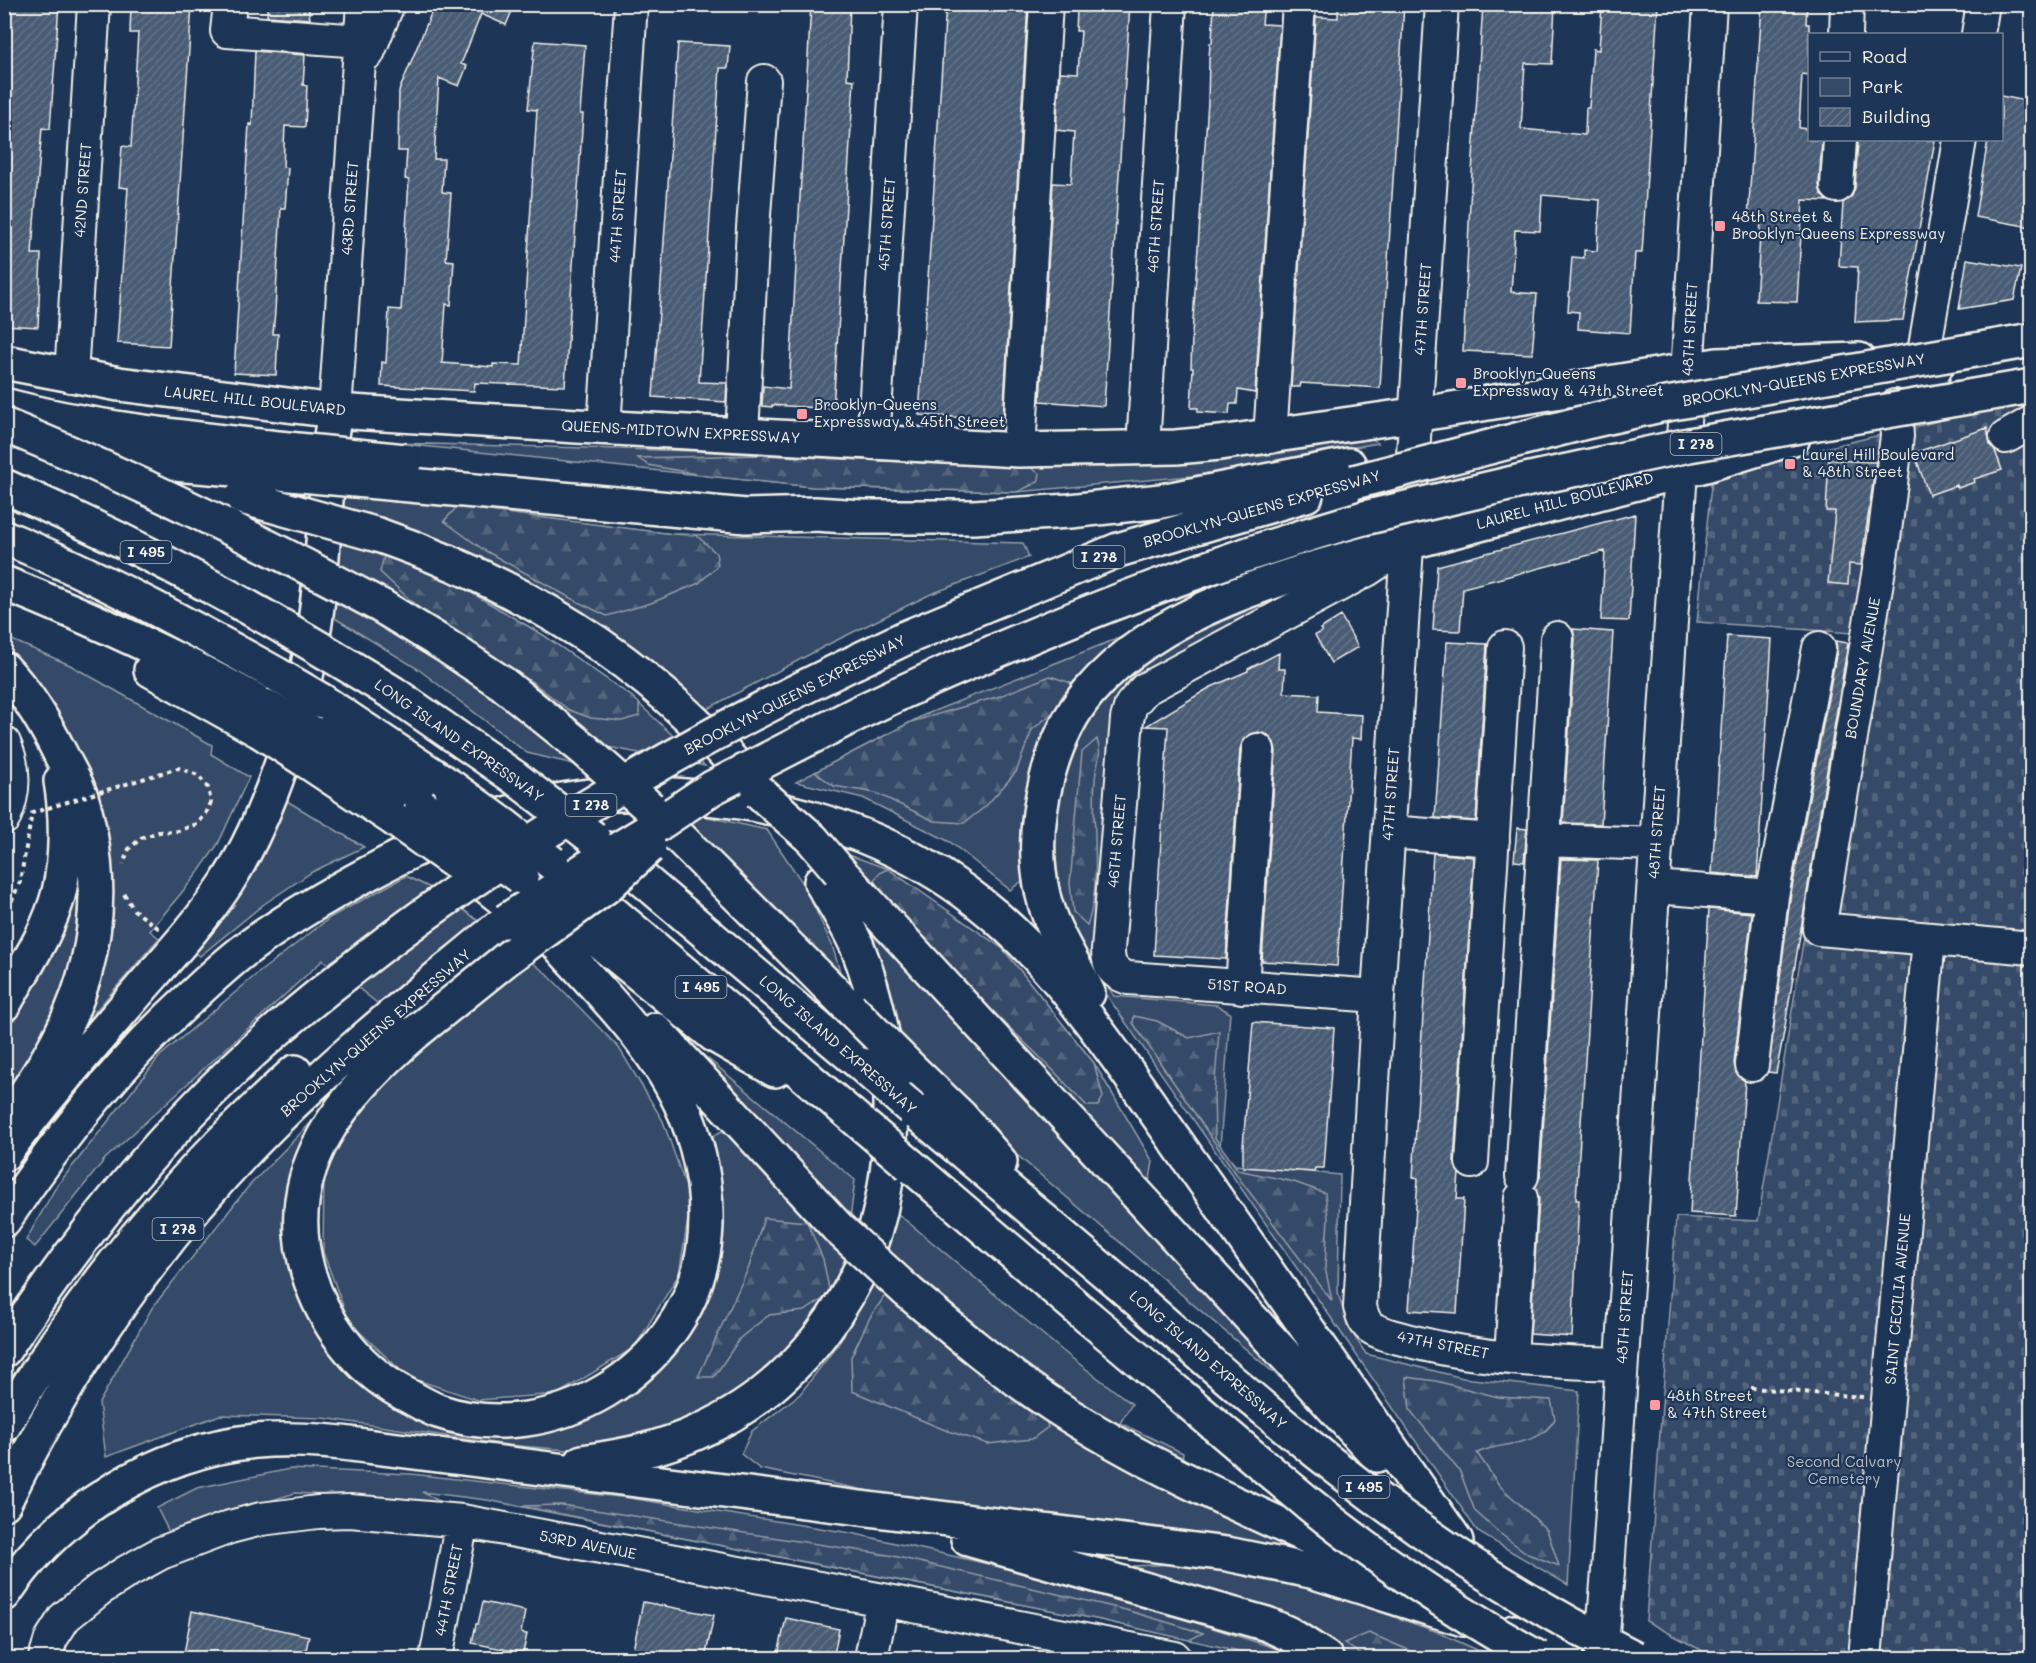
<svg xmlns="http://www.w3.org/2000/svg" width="2036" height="1663" font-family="Mali,sans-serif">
<defs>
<pattern id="forest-firs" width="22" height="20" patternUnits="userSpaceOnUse" patternTransform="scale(1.5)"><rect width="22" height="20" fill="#354a67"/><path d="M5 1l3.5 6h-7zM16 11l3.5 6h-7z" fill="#53657d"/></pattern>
<pattern id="cemetery-stones" width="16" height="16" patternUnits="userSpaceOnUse" patternTransform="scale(1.5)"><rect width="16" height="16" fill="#354a67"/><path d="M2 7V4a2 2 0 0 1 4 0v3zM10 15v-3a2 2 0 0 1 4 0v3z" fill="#53657d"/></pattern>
<pattern id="building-hatch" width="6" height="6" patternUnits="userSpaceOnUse" patternTransform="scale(1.5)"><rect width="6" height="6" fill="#485b74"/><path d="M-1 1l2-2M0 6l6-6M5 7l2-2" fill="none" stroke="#637388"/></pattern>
</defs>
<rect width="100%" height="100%" fill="#1d3557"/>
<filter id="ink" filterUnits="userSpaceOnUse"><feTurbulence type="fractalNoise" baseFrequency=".0167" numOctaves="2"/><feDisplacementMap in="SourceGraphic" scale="12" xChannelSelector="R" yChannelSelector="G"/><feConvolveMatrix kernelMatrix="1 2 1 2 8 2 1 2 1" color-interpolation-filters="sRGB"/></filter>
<g filter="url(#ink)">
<path fill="#354a67" stroke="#949ea8" stroke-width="1.5" d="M1372,439L1378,443L1191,476L1017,492L813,487L393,443L694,451L927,463L1107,467L1262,456Z
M342,489L508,514L673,534L1023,543L1029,557L931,594L831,643L707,709L627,643L544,591L340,507Z
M337,534L429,568L543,635L631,696L705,766L603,746L531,681L421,610L333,562Z
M332,591L407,635L582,766L527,753L418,669L333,617Z
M1286,594H1299L1130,685L1114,709L1096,966L1114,996L1217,1005L1230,1013L1220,1147L1235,1165L1340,1175L1338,1292L1347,1325L1366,1354L1463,1378L1579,1391L1568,1585L1478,1532L1296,1267L1087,967L1050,873L1052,817L1071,747L1092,713L1117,682L1161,648Z
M1149,626L1064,709L1026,878L1010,890L950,842L863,798L796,782L924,715Z
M5,637L70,665L212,745L211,754L249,777L218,844L197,874L150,931L159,938L74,1036L107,897L8,654L5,651Z
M282,798L364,847L312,872L264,904L200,956L191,949Z
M659,809L708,817L767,830L804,885L832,945L845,988Z
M838,851L888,869L1003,949L1094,1063L1153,1162L1150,1179L1143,1181Z
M406,876L443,894L547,974L619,1048L663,1121L691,1201L679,1274L635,1347L558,1394L478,1400L408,1377L349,1322L323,1252L324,1170L363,1100L421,1038L323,960L105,1159L35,1247L26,1240L56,1187L160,1056L257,974L331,917Z
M79,887L74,959L46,1033L5,1101V1033L59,935Z
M861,910L1346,1434L984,1127L895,1039V1011L880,969L852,912Z
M589,950L634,983L695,1048L855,1180L850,1219L794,1167L648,1003Z
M333,1100L292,1172L282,1230L299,1298L333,1348L416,1417L564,1426L657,1373L701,1311L719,1251L717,1189L711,1137L724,1130L764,1166L853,1262L813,1335L738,1401L603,1453L508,1445L323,1418L220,1415L106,1457L99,1403L152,1308L248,1187Z
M897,1213L1069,1356L1132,1404L1120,1423L1183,1453L1182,1463L1109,1427L1025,1371L885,1257Z
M874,1284L1024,1404L1299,1546L1305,1560L964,1510L760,1469L741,1454L752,1431L800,1394L839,1343Z
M290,1469L411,1474L629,1498L851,1533L1001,1567L1197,1623L1284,1651L1287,1658H1270L1096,1619L487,1500L422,1492L443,1503L295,1493L169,1532L157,1508L197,1488Z
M1196,1563L1299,1584L1435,1631L1495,1658H1348L1305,1626L1209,1598L1133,1566Z"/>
<path fill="url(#forest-firs)" stroke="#949ea8" stroke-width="1.5" d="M761,455L927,463L1028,466L1040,474L1038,482L1017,492L813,487L707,476L648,465L638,458Z
M457,507L673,534L696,535L716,553L718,565L699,583L651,603L607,616L574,600L484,550L444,521Z
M385,552L429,568L543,635L631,696L639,703V716L622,721L591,718L569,710L531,681L421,610L380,572Z
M1050,676L1071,683L1067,701L1032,730L1016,772L986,806L964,823L934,821L876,793L834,786L815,772L911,722L1000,696Z
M1097,739C1103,759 1096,761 1095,780C1091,825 1103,884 1087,925L1073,912L1070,883L1082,752Z
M888,869L1003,949L1094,1063L1103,1097L1098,1106H1087L1049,1066L905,926L891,910L874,880L881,872Z
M1134,1016L1157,1021L1189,1038L1219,1031L1214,1092L1215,1138L1238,1170L1294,1182L1325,1193L1328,1218L1325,1267L1332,1301L1241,1181L1133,1023Z
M764,1218L807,1222L823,1259L830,1294L805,1311L769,1315L740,1338L714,1377H698L749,1267Z
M886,1294L1044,1415L1048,1427L1032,1439L988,1444L945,1430L852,1391L851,1357L869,1319Z
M1406,1377L1436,1381L1498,1397L1551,1400L1555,1419C1537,1449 1505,1440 1477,1453L1499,1485L1547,1530L1559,1566L1528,1554L1498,1532L1475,1511L1460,1472L1410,1410Z
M562,1505L889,1555L1126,1610L1203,1633L1189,1640L1096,1619L520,1506Z
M1369,1633L1427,1658H1366L1344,1643Z"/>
<path fill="url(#cemetery-stones)" stroke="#949ea8" stroke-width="1.5" d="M2031,399V1658H1716L1646,1621L1676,1217L1758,1221L1853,633L1697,622L1712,475Z"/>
<path fill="url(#building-hatch)" stroke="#f4f1e8" stroke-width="1.5" d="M4,4H59L50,129L42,128L34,223L32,254H41L38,327L4,325Z
M131,4H192L169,346L117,343L128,188L119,187L122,146L131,147L138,33H130Z
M268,4H308L310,19L267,16Z
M435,4H515L506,25L481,14L461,64L467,66L459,86L439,78L434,159H444L442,192L451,193L446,260L454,261L451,305L446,304L442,363L493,367V364L521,365L537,110L528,109L535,41L585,45L580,114H583L565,386L475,383L474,391L381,386L382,362L386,363L389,309L401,310L409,180L405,179L407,151H398L399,91Z
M811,4H850L847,79L854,80L833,409L772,405V407L762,406L763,386L789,389Z
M946,4H1028L1003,420L919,415Z
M1089,4H1130L1104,406L1040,401L1053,183L1071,184L1074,132L1056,130L1060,72L1078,73L1081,31H1076L1077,11L1089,12Z
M1214,4H1264L1262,24L1280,25L1255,393L1238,390L1237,404H1230L1229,414L1198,412V408H1191L1193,368H1191L1192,335L1208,102L1209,60L1210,43H1212Z
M1338,4H1404L1380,388L1301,383L1300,387H1291L1316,17L1338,18Z
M1492,4L1555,5L1552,64L1525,63L1521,129L1585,135L1586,108H1589L1593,49L1599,50L1602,4H1658L1642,253H1635L1630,333L1578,329L1579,312L1568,311L1572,257L1584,258V250L1597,251L1600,200L1542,195L1540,231L1515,230L1513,262L1511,292L1537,294L1532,354L1463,351L1470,203L1483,5Z
M1762,4H1807L1806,24H1809V75L1802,74L1799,128L1809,129V140H1822L1819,185L1821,194L1827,201L1803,200L1797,302L1756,301L1761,220L1748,219Z
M678,43L730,46L728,68H720L699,382L727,383L726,402L653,397Z
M255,51L305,55L303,85L307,86L305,127L285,126L283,167L288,168L285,208H281L275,311L273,334H278L276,375L234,373L249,124L252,125Z
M2001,96L2031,102V227L1975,217L1988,140H2001Z
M1858,140H1935L1903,320L1855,322L1858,267L1839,266L1843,203L1852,196L1855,188Z
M1967,259L2021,268L2014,300L1959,309Z
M1987,428L1990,445L1995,451L2002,470L1974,479L1975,482L1958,488L1957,485L1929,495L1914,453Z
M1829,460L1876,462L1861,565L1849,564L1848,585L1828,583L1835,511H1826Z
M1635,514L1629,621L1601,620L1605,551L1463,588L1460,631L1433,630L1437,566Z
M1341,616L1358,647L1331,663L1315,635L1322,632L1320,629Z
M1573,629L1613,632L1601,824L1563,823L1575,639Z
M1727,636L1772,639L1757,877L1712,873Z
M1836,641L1848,643L1784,1032L1776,1073L1768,1072L1790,899L1837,651Z
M1447,642L1487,644L1476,821L1435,818Z
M1279,653L1278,669H1285L1284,693L1319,695L1318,712L1362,715L1361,739L1352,738L1337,966L1262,961L1276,751L1274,743L1268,735L1259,732L1250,734L1243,740L1240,749L1226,959L1154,955L1168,727L1146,726L1209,688L1248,671V669Z
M1517,828L1527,829L1524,862L1514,861Z
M1433,853L1474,857L1454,1161L1459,1173L1457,1199H1464L1457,1313L1409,1310L1418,1178L1413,1177Z
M1561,859L1598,860L1576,1200H1579L1572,1337L1530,1334L1539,1199L1535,1188L1540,1177Z
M1709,909L1752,913L1734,1063L1736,1073L1745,1081L1736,1216L1690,1213Z
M1253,1022L1334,1028L1324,1168H1315L1314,1172L1243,1167V1146Z
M483,1602L525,1611L521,1633L527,1634L523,1653L472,1643L476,1624H478Z
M643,1602L714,1615L705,1659L663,1656L633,1650Z
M192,1611L309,1636L304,1659H183Z
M786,1618L839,1629L833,1659H777Z"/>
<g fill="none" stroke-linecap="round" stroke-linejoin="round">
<g stroke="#f4f1e8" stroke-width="36">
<path id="minor" d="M230,4L227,31L360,41
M1442,4L1378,996L1360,1307C1362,1314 1364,1322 1370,1327C1382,1335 1400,1338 1414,1342C1481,1359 1552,1362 1621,1364
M1846,34L1847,4
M1978,34L1983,4
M368,53L388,4
M1837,186L1840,140
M1923,358L1960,140
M71,376L94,4
M1895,406L1897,436L1884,539L1819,929L2032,948
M335,411L363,4
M604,428L631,4
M742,434L753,228L764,81
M1270,437L1299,4
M2006,437L2032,422
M873,443L901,4
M1143,447L1170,4
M1019,450L1046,4
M4,743C15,767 15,793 4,818
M1389,832L1493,840
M1543,840L1657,844
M1654,887L1772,896L1819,648
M1242,987L1258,750
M1378,996L1128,978C1113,973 1108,966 1108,950L1127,719L1131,705L1145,689L1367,570L1397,550
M1752,1065L1772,896
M1472,1162L1505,647
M1522,1176L1557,638
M1511,1357L1521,1198
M1608,1571L1681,471L1710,4
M45,1658L51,1639L65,1617L100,1589L128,1571L161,1553L230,1527L261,1519L318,1512L350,1511L462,1521L883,1600L1175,1658
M436,1658L462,1521
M871,1658L883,1600
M1865,1658L1929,939"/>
</g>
<g stroke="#f4f1e8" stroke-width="38">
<path id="major" d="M4,362L119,384L335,411L577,426L1019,450L1176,447L1220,443L1440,411L1717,365L1859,360
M1966,385L2032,367
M1407,543L1709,464L1793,438"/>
</g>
<g stroke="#f4f1e8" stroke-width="38">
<path id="highway" d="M4,405C90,428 180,437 268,447
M74,448L150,462L258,471
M399,484L746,516L815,514L862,517H974L1070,511L1161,501L1349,465
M4,486C100,528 193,575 283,627
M378,535C491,574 599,632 687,715C713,739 736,765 759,792
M4,537C98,576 188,625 276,674
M4,583C94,619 181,659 265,706
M381,606L445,645L502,683L585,750
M334,657L393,693L514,777
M855,662L905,638L1118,550L1306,495
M4,669C29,695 46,725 62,757C67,767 74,778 78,789C84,803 87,819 90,833C103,900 94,967 64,1028C51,1057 32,1084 15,1110
M151,670L260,731
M898,694C1050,625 1203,564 1364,518
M322,701L451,787
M312,733L422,806
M305,760L394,819
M650,808L850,1008
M607,849L862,1065
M456,862L538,927
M840,872L1377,1455
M573,879L863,1125
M546,898L714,1035L775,1070
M1088,993C1073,960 1051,931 1043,895C1034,856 1037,816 1047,778C1055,748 1068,717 1088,693C1163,604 1299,572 1407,543
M4,1004C24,968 49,932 59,892C67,857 67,816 61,781
M655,1030L839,1229
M416,1032C344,1095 278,1168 308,1272C323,1322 355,1366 401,1392C413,1398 425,1406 438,1411C551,1450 682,1371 703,1254C711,1207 703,1157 685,1113C656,1045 601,993 552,938
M909,1067L961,1117L1000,1162
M912,1109L1117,1282
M4,1154C47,1095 96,1041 143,986C172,953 202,920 226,884C269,817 302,715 313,636C323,572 325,506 330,442L335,411
M910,1165L1088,1317
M4,1220C58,1139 118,1064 189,999C207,982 226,964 246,949C285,920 326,896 369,873C435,837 507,807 581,797C633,790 687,795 739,802C824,815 910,848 978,902C1035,946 1077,1002 1119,1060L1456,1541
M906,1290C953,1330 1002,1371 1053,1405C1158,1474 1275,1521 1388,1573
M4,1350C70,1250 145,1154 232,1071C267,1037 305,1006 343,976
M4,1425C85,1289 178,1177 295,1072
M582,1462C623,1456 662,1449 700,1431C795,1389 867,1294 884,1192C899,1111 887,1022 857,946C847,924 834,903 821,882
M4,1503C71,1363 163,1232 273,1123C346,1050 427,987 506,921
M968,1539L1267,1624L1289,1634L1326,1658
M4,1594C60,1510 156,1451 256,1441C293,1438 330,1441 366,1446L1227,1554L1311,1571L1463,1619
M1514,1632L1566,1658"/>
</g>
<path stroke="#f4f1e8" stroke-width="4" stroke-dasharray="4.5 4.5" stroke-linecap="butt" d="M107,790L178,768L198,775L208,788L211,802L206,814L197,824L178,831L159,832L141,838L129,849L123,864
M124,894L134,910L158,928L159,926
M1751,1388L1863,1397"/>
<use href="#minor" stroke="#1d3557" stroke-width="32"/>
<use href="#major" stroke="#1d3557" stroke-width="33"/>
<use href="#highway" stroke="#1d3557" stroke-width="33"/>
<g stroke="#f4f1e8" stroke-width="36" stroke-linecap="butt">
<path id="minor-bridge" d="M1601,1658L1608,1571"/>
</g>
<g stroke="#f4f1e8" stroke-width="38" stroke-linecap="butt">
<path id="highway-bridge" d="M4,425C134,478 258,540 381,606
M268,447L405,461
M258,471L399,484
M1354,482L1582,423L1661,405L2032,340
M242,497L378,535
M1364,518L1530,479L1689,445L2032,386
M283,627L334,657
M276,674L322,701
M265,706L312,733
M260,731L305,760
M585,750L650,808
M514,777L593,838
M451,787L505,826L552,863
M759,792L812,839L840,872
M422,806L521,877
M394,819L455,862
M506,921L587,868L648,831L712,788L858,713L898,694
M343,976C500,851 675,749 855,662
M850,1008L909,1067
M416,1032L509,957L607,886L649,847
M862,1065L912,1109
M863,1125L910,1165
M839,1229L906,1290
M1117,1282C1173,1330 1228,1380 1286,1427C1393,1516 1511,1596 1635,1658
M1088,1317C1162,1379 1234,1442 1308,1503C1379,1561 1458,1613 1538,1658"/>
</g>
<path stroke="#f4f1e8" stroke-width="4" stroke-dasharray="4.5 4.5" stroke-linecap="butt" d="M4,918L20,882L32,813L106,790"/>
<use href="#minor-bridge" stroke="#1d3557" stroke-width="32"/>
<use href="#highway-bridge" stroke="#1d3557" stroke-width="33"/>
</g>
</g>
<g fill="#ff9aa2" stroke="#1d3557" stroke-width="2">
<rect x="1714" y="220" width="12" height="12" rx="3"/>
<rect x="1455" y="377" width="12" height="12" rx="3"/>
<rect x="796" y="408" width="12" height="12" rx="3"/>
<rect x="1784" y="458" width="12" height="12" rx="3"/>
<rect x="1649" y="1399" width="12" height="12" rx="3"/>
</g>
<g text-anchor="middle" stroke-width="4.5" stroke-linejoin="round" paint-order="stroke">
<g fill="#1d3557" stroke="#b4b9bc" stroke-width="1.5">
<rect x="1670.5" y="433" width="51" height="22" rx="4.5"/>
<rect x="120.5" y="541" width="51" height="22" rx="4.5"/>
<rect x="1073.5" y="546" width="51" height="22" rx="4.5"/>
<rect x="565.5" y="794" width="51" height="22" rx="4.5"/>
<rect x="675.5" y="976" width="51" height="22" rx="4.5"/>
<rect x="152.5" y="1218" width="51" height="22" rx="4.5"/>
<rect x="1338.5" y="1476" width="51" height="22" rx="4.5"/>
</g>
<g font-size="14" font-weight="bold" fill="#f4f1e8">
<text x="1696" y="449">I 278</text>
<text x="146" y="557">I 495</text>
<text x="1099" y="562">I 278</text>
<text x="591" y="810">I 278</text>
<text x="701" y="992">I 495</text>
<text x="178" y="1234">I 278</text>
<text x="1364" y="1492">I 495</text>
</g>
<g font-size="15" fill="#f4f1e8" stroke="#1d3557">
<text transform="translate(83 190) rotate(-86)" y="5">42ND STREET</text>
<text transform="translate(350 208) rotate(-86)" y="5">43RD STREET</text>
<text transform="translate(618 216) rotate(-86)" y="5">44TH STREET</text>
<text transform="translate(887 224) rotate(-86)" y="5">45TH STREET</text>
<text transform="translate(1156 226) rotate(-86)" y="5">46TH STREET</text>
<text transform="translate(1423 309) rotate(-86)" y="5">47TH STREET</text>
<text transform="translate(1690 329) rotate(-87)" y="5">48TH STREET</text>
<text transform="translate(1804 380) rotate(-10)" y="5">BROOKLYN-QUEENS EXPRESSWAY</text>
<text transform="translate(255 401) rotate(6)" y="5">LAUREL HILL BOULEVARD</text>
<text transform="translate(681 432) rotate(3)" y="5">QUEENS-MIDTOWN EXPRESSWAY</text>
<text transform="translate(1565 501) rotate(-15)" y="5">LAUREL HILL BOULEVARD</text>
<text transform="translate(1262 509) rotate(-16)" y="5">BROOKLYN-QUEENS EXPRESSWAY</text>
<text transform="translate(1863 668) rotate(-80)" y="5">BOUNDARY AVENUE</text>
<text transform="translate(795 695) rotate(-27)" y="5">BROOKLYN-QUEENS EXPRESSWAY</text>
<text transform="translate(459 741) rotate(35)" y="5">LONG ISLAND EXPRESSWAY</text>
<text transform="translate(1391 794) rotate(-86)" y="5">47TH STREET</text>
<text transform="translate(1657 832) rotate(-86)" y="5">48TH STREET</text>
<text transform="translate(1117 841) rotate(-85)" y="5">46TH STREET</text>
<text transform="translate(1247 987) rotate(4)" y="5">51ST ROAD</text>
<text transform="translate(376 1033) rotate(-41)" y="5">BROOKLYN-QUEENS EXPRESSWAY</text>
<text transform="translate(838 1045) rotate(41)" y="5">LONG ISLAND EXPRESSWAY</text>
<text transform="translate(1898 1299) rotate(-85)" y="5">SAINT CECILIA AVENUE</text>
<text transform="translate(1625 1317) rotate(-86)" y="5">48TH STREET</text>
<text transform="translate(1443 1345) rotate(11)" y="5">47TH STREET</text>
<text transform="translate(1208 1360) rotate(41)" y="5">LONG ISLAND EXPRESSWAY</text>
<text transform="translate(588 1545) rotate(11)" y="5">53RD AVENUE</text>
<text transform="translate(449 1590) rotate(-79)" y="5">44TH STREET</text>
</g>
<g font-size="15" fill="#f4f1e8" stroke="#1d3557" text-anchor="start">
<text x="1732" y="222">48th Street &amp;<tspan x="1732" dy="17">Brooklyn-Queens Expressway</tspan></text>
<text x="1473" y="379">Brooklyn-Queens<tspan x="1473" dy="17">Expressway &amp; 47th Street</tspan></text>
<text x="814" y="410">Brooklyn-Queens<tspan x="814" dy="17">Expressway &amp; 45th Street</tspan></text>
<text x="1802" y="460">Laurel Hill Boulevard<tspan x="1802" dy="17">&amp; 48th Street</tspan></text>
<text x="1667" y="1401">48th Street<tspan x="1667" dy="17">&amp; 47th Street</tspan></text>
</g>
<g font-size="15" fill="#bbbfc1" stroke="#1d3557">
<text x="1844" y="1467">Second Calvary<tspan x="1844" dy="17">Cemetery</tspan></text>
</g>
</g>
<rect width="2036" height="1663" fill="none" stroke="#1d3557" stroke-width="24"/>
<rect x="12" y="12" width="2012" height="1639" fill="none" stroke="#f4f1e8" stroke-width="2" filter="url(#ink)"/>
<rect x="1808" y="33" width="195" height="108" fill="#1d3557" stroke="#738091" stroke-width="1.5"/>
<rect x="1820" y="52" width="30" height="9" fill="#1d3557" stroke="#738091" stroke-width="1.5"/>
<text x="1862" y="63" font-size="18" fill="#f4f1e8">Road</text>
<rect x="1820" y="78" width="30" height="18" fill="#354a67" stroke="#738091" stroke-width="1.5"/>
<text x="1862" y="93" font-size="18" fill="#f4f1e8">Park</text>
<rect x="1820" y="108" width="30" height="18" fill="url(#building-hatch)" stroke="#738091" stroke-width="1.5"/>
<text x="1862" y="123" font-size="18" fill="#f4f1e8">Building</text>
</svg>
